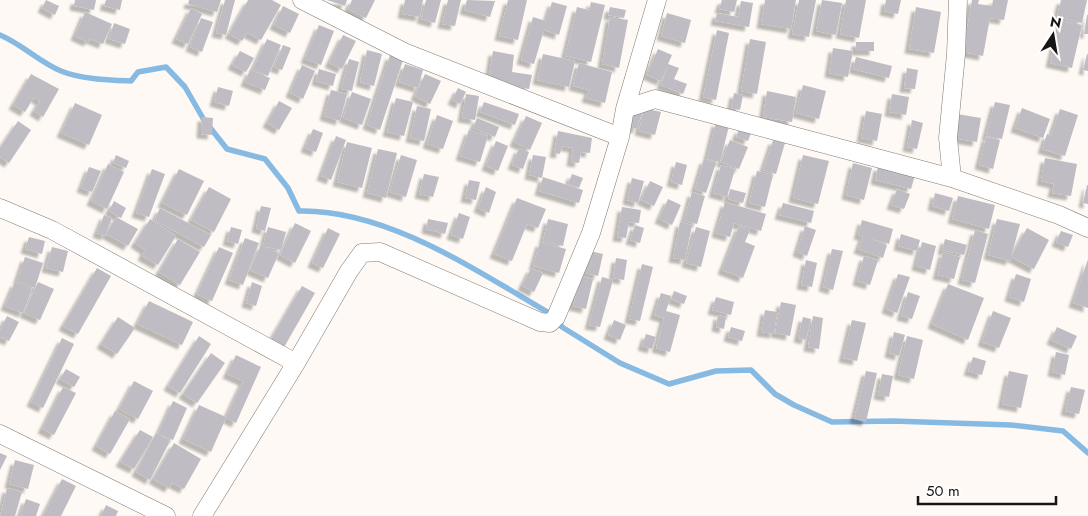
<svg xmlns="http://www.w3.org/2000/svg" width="1088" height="516" font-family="Jost,sans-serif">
<defs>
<filter id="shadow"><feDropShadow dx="-4.5" dy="4.5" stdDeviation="1" flood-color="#0004"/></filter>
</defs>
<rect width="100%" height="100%" fill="#fef9f4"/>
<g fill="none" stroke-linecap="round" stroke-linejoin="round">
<path stroke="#87bae2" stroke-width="5.5" d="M0,35C22,44 39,62 61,71C80,79 110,80 131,81L138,72L166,67L185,87L204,120L227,149L265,159L288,188L299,211C389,209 481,274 556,317L562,327L620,363L669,384L716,371L751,370L775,394L794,405L832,422L893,421L1011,425L1063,431L1088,453"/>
</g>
<path fill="#c0bcc3" filter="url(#shadow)" d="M46,0L59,6L55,15L42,8Z
M75,0H96L94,10L74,6Z
M106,0H122L120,10L104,6Z
M189,0H221L217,12L188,4Z
M225,0H235L226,35L216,33Z
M248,0H272L281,5L261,40L247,33L242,41L229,34Z
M327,0H347L345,6Z
M352,0H375L366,18L348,9Z
M405,0H423L420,17L402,14Z
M426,0H441L435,23L421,19Z
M448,0H461L455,26L442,24Z
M467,0L495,1L490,17L464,10Z
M508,0H527L518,40L499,36Z
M722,0H737L734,12L719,9Z
M765,0H796L791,29L761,24Z
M799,0H816L809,37L792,34Z
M822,0L842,3L836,35L816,31Z
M846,0H866L859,38L840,34Z
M886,0H901L898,14L884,11Z
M972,0H979L978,4L992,6L993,0H1008L1004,20L990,18L983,56L963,52Z
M1061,0H1087L1082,23L1057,17Z
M741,1L753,3L749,27L715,21L717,13L738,17Z
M552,2L567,6L559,35L544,30L534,64L521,60L533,17L546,21Z
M591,2L605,5L591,62L565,56L577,7L589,10Z
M283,6L299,14L290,33L274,25Z
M610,7L626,10L624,18L608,15Z
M916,7L941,12L934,53L909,49Z
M191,8L202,14L188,44L176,39Z
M85,12L112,24L103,44L90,39L88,42L75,36Z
M667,13L691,20L685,43L661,36Z
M1087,15H1088V34H1084Z
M610,17L628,20L619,68L602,64Z
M201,18L213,22L202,52L190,47Z
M1060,20L1082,25L1072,68L1050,63Z
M114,23L130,29L125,44L109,39Z
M319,25L334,31L321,65L305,59Z
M717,30L729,33L716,100L703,97Z
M343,35L356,41L342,69L329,63Z
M267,39L281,45L268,76L253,69Z
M750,39L766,42L757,94L741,91Z
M856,42H874V51H856Z
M283,45L291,48L282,70L274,67Z
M833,48L853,51L848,77L829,73Z
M658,49L672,55L668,64L679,68L674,79L687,84L683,94L661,85L668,66L661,81L647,75Z
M367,50L382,54L374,86L360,82Z
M240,51L254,58L246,72L232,65Z
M493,51L514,55L512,72L532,75L529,89L488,82Z
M543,54L575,61L569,87L537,80Z
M1087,54H1088V71L1083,70Z
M390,55L403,60L380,130L367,125Z
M856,57L892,66L889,78L853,69Z
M349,59L359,62L352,91L341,89Z
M579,63L612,72L605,103L586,98L589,90L573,86Z
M405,64L423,70L418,88L399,82Z
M302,65L315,71L303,99L290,93Z
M907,68L918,70L915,89L904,88Z
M319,69L336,74L333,86L316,81Z
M250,70L270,78L265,90L245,82Z
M31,74L59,89L43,117L34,111L40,101L34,97L25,112L13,105Z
M425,74L441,81L430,104L415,96Z
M803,85L826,91L819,119L796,113Z
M218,87L233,91L229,106L214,102Z
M458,88L466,92L460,104L452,100Z
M331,90L347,94L340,121L324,116Z
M767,91L796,97L792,122L763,117Z
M352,92L371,99L362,125L343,118Z
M734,93L743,95L740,110L731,108Z
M466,94L479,96L475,120L462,118Z
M892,94L909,97L906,115L889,112Z
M396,98L413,102L404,136L387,132Z
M279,101L292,108L279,130L267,123Z
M484,102L519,114L515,125L480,112Z
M995,102L1010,105L1002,139L986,136Z
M75,103L102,115L89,145L61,133Z
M417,106L431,109L424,141L410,138Z
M633,106L643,110L637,129L626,126Z
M644,108L661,112L655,135L639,131Z
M1022,108L1050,119L1043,138L1015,128Z
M1060,109L1078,115L1065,156L1042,149L1047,134L1051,136Z
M866,111L882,114L877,141L861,138Z
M957,114L981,118L977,142L953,138Z
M437,115L453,121L443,149L427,144Z
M526,116L542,123L530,150L514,142Z
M202,117L213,118L212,135L201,134Z
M477,118L499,127L495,137L473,128Z
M912,120L923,123L917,149L907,147Z
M18,121L31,130L9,163L0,157V148Z
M716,122L729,126L720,162L707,159Z
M313,129L323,133L316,152L305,148Z
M739,129L751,133L748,141L736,137Z
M469,130L488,136L480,162L460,156Z
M558,131L592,138L590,153L581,152L579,163L571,162L573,148L562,146L560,154L554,153Z
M336,136L346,140L331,180L321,176Z
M986,137L1000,140L993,169L979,165Z
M730,140L748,147L739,169L721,162Z
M773,140L785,143L776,174L763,170Z
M496,141L508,146L498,171L486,166Z
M347,142L372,148L362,188L337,182Z
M519,148L529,152L523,169L512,165Z
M378,149L397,153L386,198L367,193Z
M116,155L129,161L126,168L113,163Z
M401,155L417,160L406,197L390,192Z
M533,155L546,157L542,178L529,175Z
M803,155L829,161L818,204L793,198Z
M1045,158L1077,164L1071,196L1052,193L1054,184L1041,181Z
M704,159L716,163L706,193L695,189Z
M676,162L687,165L682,185L671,182Z
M853,163L872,168L864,200L846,195Z
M108,164L124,172L107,209L91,201Z
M721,165L735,169L727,197L713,193Z
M878,166L915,175L911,189L875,180Z
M89,167L101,171L92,192L81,188Z
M152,169L165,174L149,217L136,213Z
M179,169L204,181L187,215L162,203Z
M757,171L773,175L765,207L749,203Z
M424,174L439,177L433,197L419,194Z
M572,174L583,178L579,188L568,184Z
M543,177L583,190L579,203L539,191Z
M632,178L644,181L638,203L627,200Z
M469,180L480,182L476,200L465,198Z
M650,181L663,187L654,206L641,200Z
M1087,185H1088V204L1083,203Z
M209,187L231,199L214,232L191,220Z
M486,187L496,192L489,213L478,208Z
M730,189L746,193L743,203L728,199Z
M897,189L910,194L904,209L891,205Z
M692,192L705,196L697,224L684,221Z
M935,193L953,198L949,211L932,206Z
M958,196L995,205L989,229L952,219Z
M517,198L546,209L538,228L527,224L512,261L494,254Z
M668,199L681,205L672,225L659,219Z
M114,201L126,208L121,218L109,211Z
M725,202L766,214L761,231L734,223L730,237L716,233Z
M783,203L814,211L811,223L779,215Z
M261,206L271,208L265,231L256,228Z
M622,207L641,210L639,223L629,222L626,238L617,237Z
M160,208L211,235L204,247L154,220Z
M459,213L470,217L463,239L451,235Z
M104,215L112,218L105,236L97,233Z
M116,217L138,229L128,246L106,234Z
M150,219L176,236L158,265L142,256L145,250L135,243Z
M428,219L448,223L445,234L426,229Z
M548,219L568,224L563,246L543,241Z
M997,219L1020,224L1010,261L988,255Z
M862,220L893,229L889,244L858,235Z
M680,222L692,225L685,260L673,258Z
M295,223L311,231L295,263L280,255Z
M635,225L644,228L640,243L630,240Z
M739,226L750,230L745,242L755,246L743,278L722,270Z
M805,226L816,230L807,256L797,252Z
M231,227L242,230L238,244L227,241Z
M268,227L286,232L281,250L263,246Z
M696,227L710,231L701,267L686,263Z
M328,228L340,234L323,268L312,263Z
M1027,228L1049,240L1034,269L1011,257Z
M975,230L988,234L975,283L962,280Z
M1061,231L1073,235L1068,247L1056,242Z
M901,234L920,240L917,251L898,246Z
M863,236L887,245L883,258L858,249Z
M29,237L45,241L42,254L25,249Z
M245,238L259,243L243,285L229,280Z
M178,239L200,252L180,285L159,272Z
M945,239L967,245L964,255L942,250Z
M540,242L566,249L559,273L533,266Z
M922,242L936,246L930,270L916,266Z
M261,245L279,253L268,278L250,270Z
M52,247L68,251L63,272L46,268Z
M219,247L233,253L212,301L197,294Z
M832,249L843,251L833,290L823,287Z
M590,251L603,254L598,276L585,273Z
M943,252L960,257L954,279L937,275Z
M864,256L878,260L870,285L857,281Z
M25,257L43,263L35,288L17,281Z
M616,258L627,260L624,280L613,278Z
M1088,259V308L1073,303Z
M806,260L817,263L812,287L801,285Z
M642,264L653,267L640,321L629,319Z
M97,268L111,276L78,334L63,326Z
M531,268L543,273L534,292L522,286Z
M898,274L910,277L897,313L886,309Z
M1016,274L1031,279L1024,302L1009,297Z
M581,276L593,279L586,309L573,306Z
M602,277L613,280L600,327L589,325Z
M15,282L32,289L23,313L5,306Z
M38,282L54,289L40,320L24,313Z
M252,282L262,286L256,306L246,303Z
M948,284L984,298L968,340L932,324Z
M302,286L315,293L283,349L270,341Z
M674,291L687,296L684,304L671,299Z
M908,292L920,296L912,319L901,316Z
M661,293L671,296L666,311L680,315L670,352L656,348L664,318L654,315Z
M716,297L734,302L731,315L712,310Z
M149,301L193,322L182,345L137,324Z
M781,302L796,305L790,336L775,333Z
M765,310L777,312L774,334L761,332Z
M993,311L1011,318L999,348L982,342Z
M718,315L726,317L724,329L716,327Z
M7,316L19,322L9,341L0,337V330Z
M813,316L823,318L819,349L808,347Z
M118,317L135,328L117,354L101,344Z
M803,317L811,319L806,340L798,338Z
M614,320L626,325L620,340L608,335Z
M852,320L866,323L857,361L843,358Z
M731,327L745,331L742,341L728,337Z
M1057,327L1077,336L1071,349L1051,340Z
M894,332L905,335L899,356L889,353Z
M646,334L656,337L652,349L642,346Z
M199,336L211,344L180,393L168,386Z
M907,336L923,340L914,379L898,375Z
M62,338L74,344L43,408L31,402Z
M1056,352L1069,355L1065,375L1052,372Z
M211,353L225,363L197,403L183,394Z
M236,355L261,367L236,423L226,418L211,452L183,439L199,405L226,417L243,381L227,374Z
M973,357L986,361L982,375L968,371Z
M66,369L80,377L74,387L60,379Z
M866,371L877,373L866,422L854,419Z
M1009,371L1028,375L1021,408L1002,404Z
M882,374L893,376L889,397L878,395Z
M134,381L153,391L138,419L119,409Z
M63,387L76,393L54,435L42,429Z
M1071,387L1085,390L1079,414L1065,411Z
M173,401L187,408L173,440L158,434Z
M115,411L130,419L110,454L96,446Z
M140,430L153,437L134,469L120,462Z
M156,433L170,441L150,480L136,472Z
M174,443L201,459L184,489L172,483L169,488L153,479Z
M0,453L7,456L0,470Z
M15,460L34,465L28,489L9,484Z
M62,479L76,486L61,516H43Z
M7,488L22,492L15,516H0Z
M26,499L40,504L36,516H20Z
M106,505L118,511L116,516H101Z"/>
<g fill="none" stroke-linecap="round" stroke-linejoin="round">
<g stroke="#807b75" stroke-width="19">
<path id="street" d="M302,0L404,52L620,137L625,109L657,0
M625,109L655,99L952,178L1059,215L1088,228
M952,178L948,138L956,54L958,0
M0,208L52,230L296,363L349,271L362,253L380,252L540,322L550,323L556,317L591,233L620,137
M0,434L166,516
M202,516L296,363"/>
</g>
<use href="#street" stroke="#fff" stroke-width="18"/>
</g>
<g transform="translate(1053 35) rotate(12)" stroke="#ffffff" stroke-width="4" paint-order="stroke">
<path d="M0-4L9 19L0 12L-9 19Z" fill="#181614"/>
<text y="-8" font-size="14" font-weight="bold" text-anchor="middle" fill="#181614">N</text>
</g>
<path d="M918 496v8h138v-8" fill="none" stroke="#181614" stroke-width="2.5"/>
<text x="926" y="496" font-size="15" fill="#181614" stroke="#ffffff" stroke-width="4" paint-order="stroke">50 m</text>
</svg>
